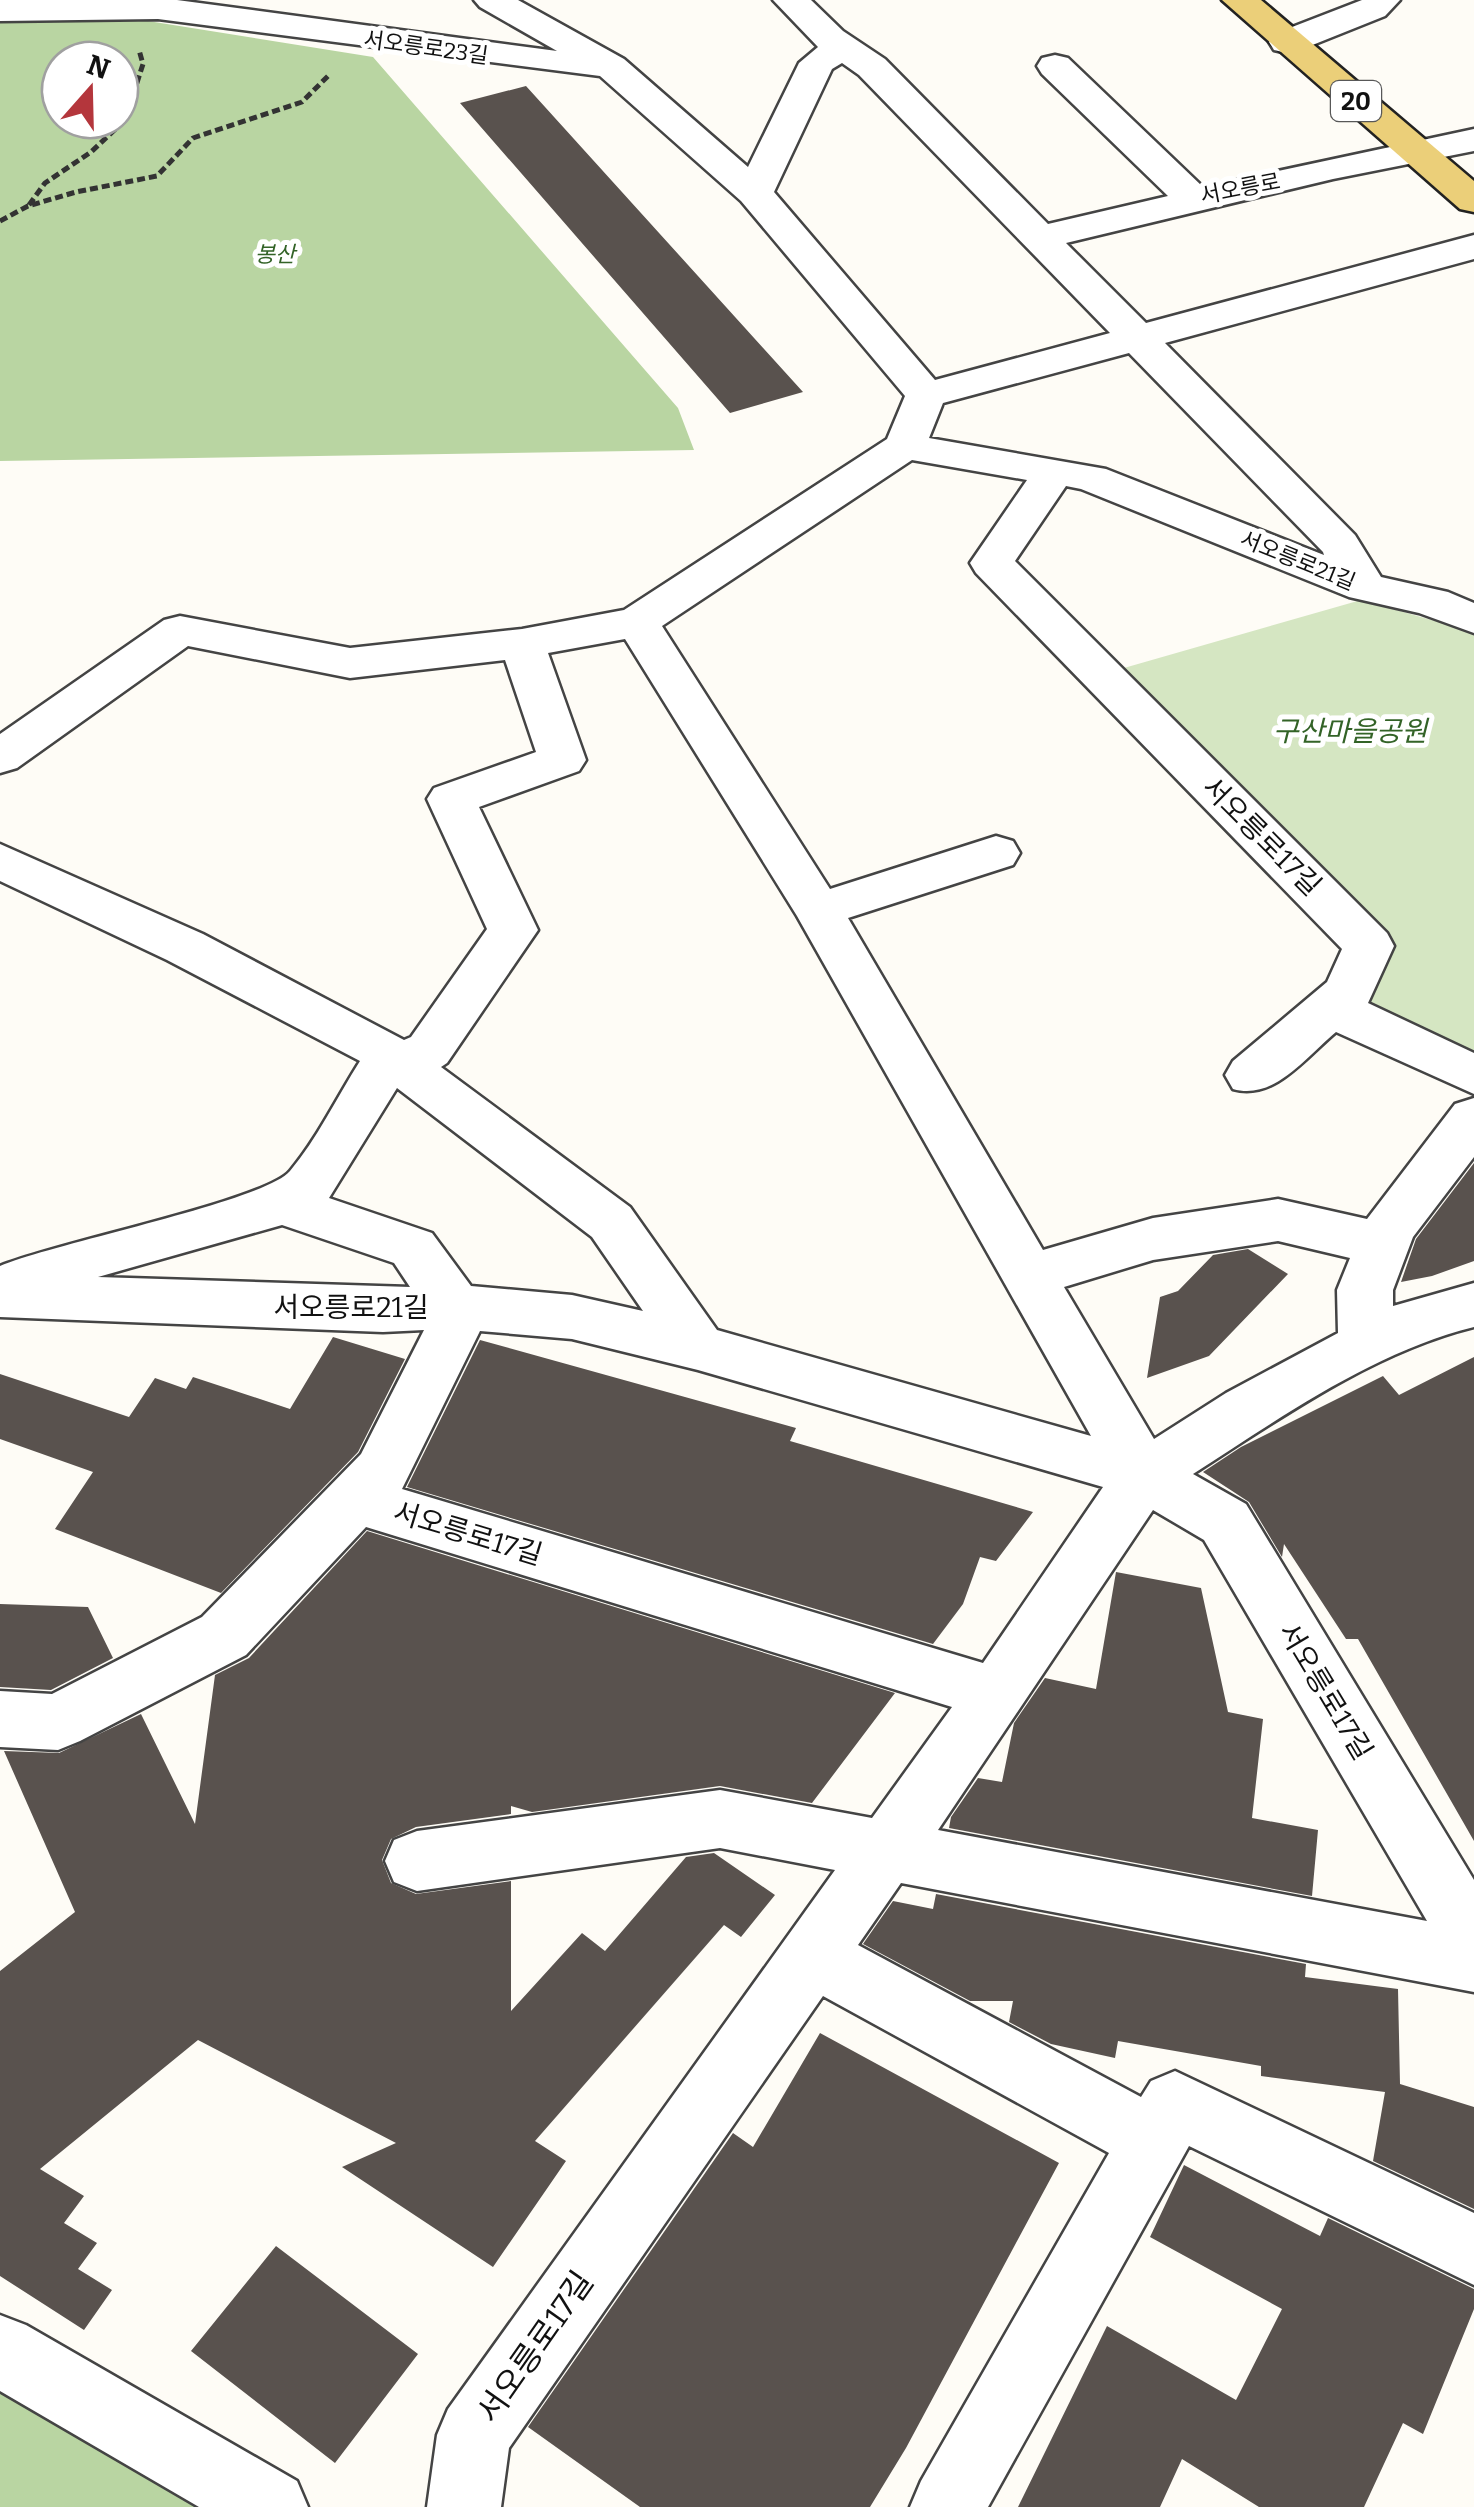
<svg xmlns="http://www.w3.org/2000/svg" width="1474" height="2507" font-family="Bitter,'Noto Sans KR',serif">
<rect width="100%" height="100%" fill="#fefcf6"/>
<path fill="#d5e6c2" d="M1361,600L1474,632V1057L1354,1004L1386,943L1117,670Z"/>
<path fill="#b9d5a2" fill-rule="evenodd" d="M0,0H68L148,21L373,57L678,408L694,450L0,461ZM60,60H120V120H60Z
M0,2383L216,2507H0Z"/>
<path fill="#59524e" d="M526,86L803,392L730,413L460,103Z
M1474,1163V1261L1432,1276L1401,1282L1416,1239Z
M1248,1249L1288,1274L1209,1356L1147,1378L1160,1297L1178,1291L1213,1255Z
M333,1337L405,1359L358,1452L221,1593L55,1529L93,1472L0,1439V1374L129,1417L155,1378L186,1389L193,1377L290,1409Z
M480,1340L796,1428L790,1441L1033,1512L996,1561L980,1557L963,1604L933,1644L407,1487Z
M1474,1357V1841L1358,1639H1346L1284,1544L1282,1557L1249,1502L1203,1472L1241,1447L1383,1376L1399,1395Z
M367,1531L895,1693L812,1803L720,1786L532,1812L511,1806V1814L416,1827L391,1839L382,1860L391,1883L416,1894L511,1881V2011L582,1933L605,1951L686,1857L714,1853L775,1895L741,1937L724,1925L535,2141L566,2161L493,2267L342,2167L396,2143L198,2040L40,2169L84,2196L64,2223L97,2243L78,2269L112,2290L84,2330L0,2276V1971L75,1912L4,1751L59,1753L141,1714L195,1824L215,1675L249,1658Z
M1116,1572L1201,1588L1228,1712L1263,1719L1252,1818L1318,1830L1312,1896L949,1828L951,1817L978,1778L1002,1782L1014,1723L1045,1678L1096,1689Z
M0,1604L88,1607L113,1658L51,1690L0,1687Z
M936,1894L1306,1964L1305,1977L1398,1989L1400,2084L1474,2107V2209L1373,2161L1385,2092L1261,2076V2066L1118,2041L1115,2058L1051,2044L1009,2022L1013,2001H970L863,1944L893,1901L933,1909Z
M820,2033L1059,2163L906,2448L870,2507H640L528,2427L733,2133L753,2147Z
M1184,2165L1320,2236L1328,2218L1474,2289V2309L1423,2434L1403,2423L1364,2507H1259L1182,2459L1160,2507H1018L1107,2326L1236,2400L1282,2309L1150,2237Z
M276,2246L418,2354L335,2463L191,2351Z"/>
<g fill="none" stroke-linecap="round" stroke-linejoin="round">
<g stroke="#444" stroke-width="5">
<path id="minor" d="M0,0H177L557,51L480,7L474,0H518L624,59L748,167L799,63L818,47L773,0H811L843,31L885,59L1048,224L1168,196L1042,74L1037,66L1042,58L1055,55L1068,58L1203,187L1474,129V151L1333,179L1066,243L1146,323L1474,235V259L1165,343L1355,535L1381,577L1448,592L1474,603V633L1419,613L1349,597L1081,489L1066,486L1015,561L1387,933L1394,946L1368,1003L1474,1053V1094L1336,1032C1306,1057 1274,1101 1233,1089L1225,1075L1233,1061L1327,982L1342,949L976,573L970,563L1027,480L912,460L662,626L830,889L996,836L1013,841L1020,853L1013,865L848,918L1043,1250L1153,1218L1278,1199L1367,1219L1455,1104L1474,1098V1157L1413,1237L1393,1290V1306L1474,1283V1327C1373,1352 1280,1418 1193,1474L1246,1504L1474,1880V1992L901,1883L858,1945L1141,2097L1151,2081L1175,2071L1474,2213V2285L1189,2146L988,2507H910L921,2481L1109,2153L823,1996L509,2448L501,2507H427L437,2435L448,2409L835,1870L720,1848L417,1891L394,1882L385,1861L394,1840L417,1831L720,1790L872,1818L952,1707L366,1527L246,1655L80,1741L58,1750L0,1747V1691L52,1694L202,1617L361,1454L424,1330L383,1332L0,1317V1266C54,1243 265,1201 290,1171C317,1139 337,1097 360,1061L167,960L0,881V844L203,934L404,1040L411,1037L487,929L427,799L434,788L536,752L505,660L350,678L188,646L17,768L0,773V734L164,620L180,616L350,648L522,629L624,610L887,439L905,396L741,201L600,76L158,19L0,21ZM842,63L859,75L1110,333L935,380L774,192L832,69ZM1129,353L1323,552L1324,555L1106,469L929,438L943,403ZM625,639L797,916L1091,1436L717,1330L630,1207L441,1067L447,1063L538,930L479,807L579,771L586,760L548,653ZM397,1088L592,1237L643,1311L572,1295L471,1286L432,1233L329,1198ZM282,1225L394,1263L410,1287L98,1277ZM1278,1241L1350,1258L1337,1290L1338,1333L1226,1393L1154,1439L1064,1287L1153,1260ZM480,1331L572,1339L698,1370L1103,1487L983,1663L402,1489ZM1153,1510L1204,1540L1427,1921L938,1830Z
M1362,0H1400L1385,16L1300,50L1287,53L1274,50L1269,42L1274,34Z
M0,2315L26,2325L297,2481L308,2507H199L0,2391Z"/>
</g>
<g stroke="#222" stroke-width="5">
<path id="major" d="M1222,0H1261L1474,181V212L1460,209Z"/>
</g>
<path stroke="#333" stroke-width="5" stroke-dasharray="8 4" stroke-linecap="butt" d="M29,205L45,183L91,152L125,120L143,64L139,50
M0,221L28,206L76,192L157,176L193,138L302,102L329,75"/>
<use href="#minor" fill="#fff" fill-rule="evenodd"/>
<use href="#major" fill="#ebcf79" fill-rule="evenodd"/>
</g>
<g text-anchor="middle" stroke-width="10" stroke-linejoin="round" paint-order="stroke">
<g font-size="22" fill="#111" stroke="#fff">
<text transform="translate(426 47) rotate(8)" y="8">서오릉로23길</text>
<text transform="translate(1240 188) rotate(-11)" y="8">서오릉로</text>
<text transform="translate(1298 560) rotate(22)" y="8">서오릉로21길</text>
</g>
<g font-size="22" font-style="italic" fill="#336327" stroke="#fff">
<text x="275" y="262">봉산</text>
</g>
<rect fill="#fff" stroke="#585858" stroke-width="2.5" x="1331" y="81" width="50" height="40" rx="8"/>
<g font-size="25" font-weight="bold" fill="#111">
<text x="1356" y="110">20</text>
</g>
<g font-size="28" font-style="italic" fill="#336327" stroke="#fff">
<text x="1350" y="741">구산마을공원</text>
</g>
<g font-size="28" fill="#111" stroke="#fff">
<text transform="translate(1262 836) rotate(45)" y="10">서오릉로17길</text>
<text x="351" y="1317">서오릉로21길</text>
<text transform="translate(468 1533) rotate(17)" y="10">서오릉로17길</text>
<text transform="translate(1326 1691) rotate(59)" y="10">서오릉로17길</text>
</g>
<g font-size="32" fill="#111" stroke="#fff">
<text transform="translate(535 2347) rotate(-55)" y="11">서오릉로17길</text>
</g>
</g>
<g transform="translate(90 90) rotate(20)"><circle r="48" fill="#ffffff" stroke="#a0a0a0" stroke-width="2.5"/>
<path d="M0-8L18 38L0 25L-18 38Z" fill="#b4363c"/>
<text y="-15" font-size="28" font-weight="bold" text-anchor="middle" fill="#111111">N</text>
</g>
</svg>
